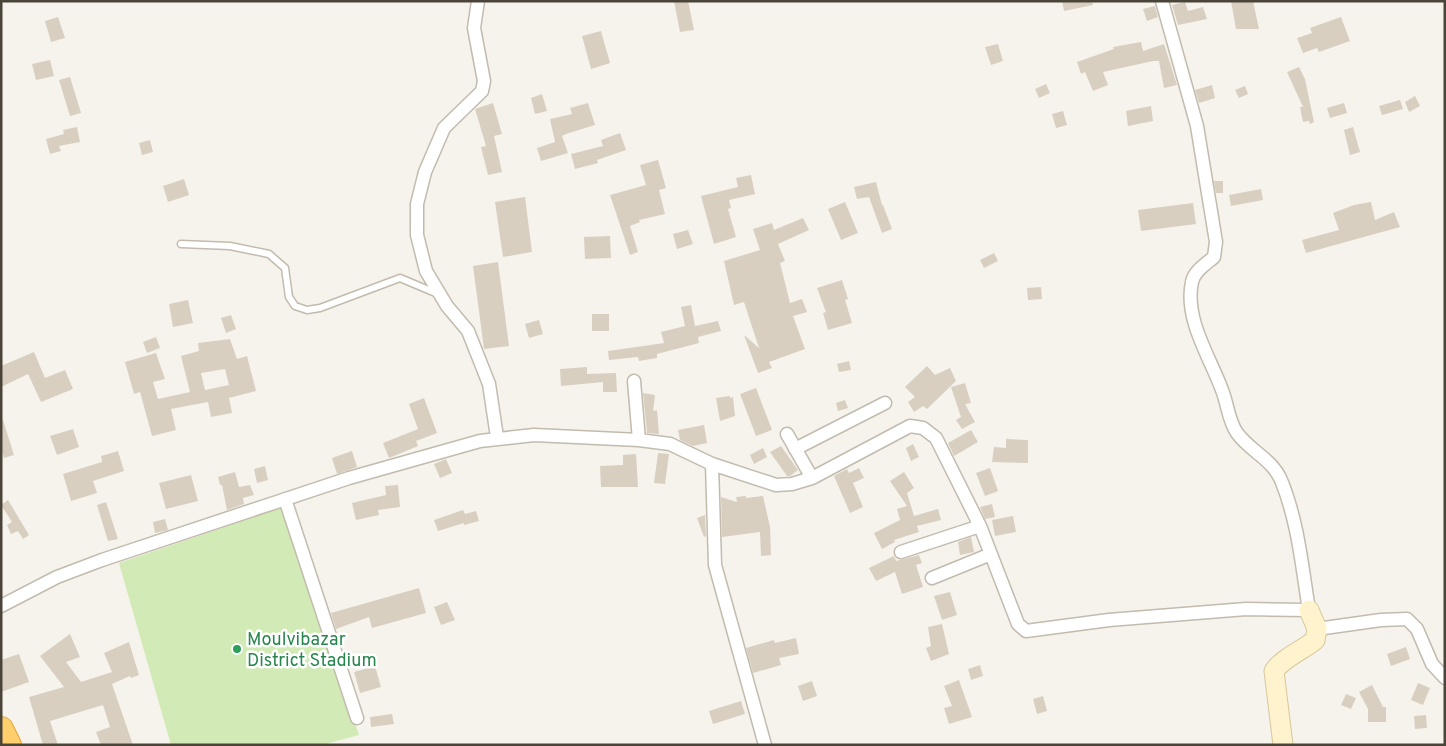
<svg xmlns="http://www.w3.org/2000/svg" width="1446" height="746" font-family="Overpass,sans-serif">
<rect width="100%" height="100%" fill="#f6f3ec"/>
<path fill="#d2eab5" d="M281,508L359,735L322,745H171L119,563Z"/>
<path fill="#d8cfc1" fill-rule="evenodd" d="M674,1H688L694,30L680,32Z
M1062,1H1092L1093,5L1064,11Z
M1231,1H1253L1259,29H1236Z
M1185,2L1188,11L1203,7L1207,19L1178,25L1172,5Z
M1155,6L1158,17L1147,21L1143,9Z
M58,17L65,38L51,42L45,21Z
M1341,17L1350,41L1319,52L1317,48L1303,53L1297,38L1312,33L1310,28Z
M601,31L610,63L591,69L582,36Z
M1141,42L1143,51L1164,44L1177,85L1164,88L1159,61H1153L1103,72L1108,85L1093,91L1085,72L1081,74L1077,62L1114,49L1113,47Z
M998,44L1003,61L991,65L985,47Z
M50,60L54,76L36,80L32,64Z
M1299,67L1305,79L1314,122L1310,124L1309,121L1303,122L1300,107H1303L1287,72Z
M70,77L81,113L70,116L59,80Z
M1046,84L1050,93L1039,98L1035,89Z
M1212,85L1215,98L1199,103L1195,90Z
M1245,86L1248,94L1239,98L1235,90Z
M542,94L547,111L535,114L531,98Z
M1415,96L1420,106L1409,112L1405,102Z
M1400,100L1403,109L1382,115L1379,106Z
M493,103L502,134L494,136L502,172L488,175L481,147L486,146L475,109Z
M588,103L595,125L566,134L562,136L568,153L541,161L537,148L555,142L550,119L572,114L570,108Z
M1344,103L1347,113L1330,118L1327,108Z
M1151,106L1153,121L1128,126L1126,111Z
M1063,111L1067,125L1056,128L1052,114Z
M77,127L80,142L59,146L61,151L50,154L46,139L64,134L63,130Z
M1353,127L1360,152L1350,155L1344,130Z
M620,133L626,150L597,160L598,163L575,169L571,154L603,146L601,140Z
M150,140L153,152L142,155L139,143Z
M658,160L666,188L659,190L665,214L639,220L640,222L630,226L638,252L630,255L610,195L646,185L640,165Z
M751,175L755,194L729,200L731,208L728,209L736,237L714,244L701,196L738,187L736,178Z
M184,179L189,195L168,202L163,186Z
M1214,181H1223V193H1216Z
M876,182L882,205H883L892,229L882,233L869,197L857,199L854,187Z
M1261,189L1263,200L1231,206L1229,195Z
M525,197L532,252L503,257L495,202Z
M845,202L858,233L841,240L828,209Z
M1371,202L1375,220L1394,212L1400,227L1306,253L1302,240L1339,230L1333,213L1354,205Z
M1193,203L1196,224L1141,231L1138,210Z
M803,218L809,230L778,244L785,261L780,263L790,303L802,299L807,312L793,316L805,349L769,362L772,368L758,373L744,335L759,348L744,302L734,305L724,261L760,250L753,229L772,223L774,230Z
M688,230L693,244L677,249L673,234Z
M610,236L611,258L585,259L584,237Z
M994,253L998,261L984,268L980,260Z
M498,262L509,346L484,349L473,266Z
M842,280L848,299L845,300L852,323L828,330L823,313L826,312L817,288Z
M1041,287L1042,299L1028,300L1027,288Z
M188,300L193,323L173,327L169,304Z
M691,305L695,326L718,321L721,331L698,337L699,343L657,354V358L639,361L638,357L609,360L608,351L664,343L661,332L685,326L681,307Z
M592,314H609V331H592Z
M231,315L236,329L226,333L221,318Z
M539,320L543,334L529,338L525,324Z
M156,337L160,348L147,353L143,342Z
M230,339L237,359L247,356L256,391L229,398L232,413L211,417L208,402L171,409L176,430L152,436L140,392L134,394L125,362L156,353L165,379L153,382L158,399L190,392L181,356L199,351L198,343ZM225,369L229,385L205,390L201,373Z
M34,352L45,378L65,370L73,389L41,402L28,374L1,387V366Z
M849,361L851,370L839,372L837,364Z
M927,366L935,375L950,368L956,381L927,409L923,406L914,412L908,402L915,397L905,387Z
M587,367V374L616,373L617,392H603V382L561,386L560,369Z
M965,383L971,403L965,404L975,422L962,429L956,420L961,417L951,387Z
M756,388L772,430L756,436L740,394Z
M643,393L655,395L653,411L657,410L659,434L647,433Z
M730,396V398L733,397L735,416L720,421L716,398Z
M424,398L437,433L416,441L418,446L389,458L383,443L418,429L409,404Z
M845,400L848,408L838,411L836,403Z
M1,420H3L14,455L4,458L1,448Z
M704,425L707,443L693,446L680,440L678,430Z
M73,429L79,447L57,455L50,436Z
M971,430L978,442L954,456L948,443Z
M1006,439L1028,440V463L992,462L994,447L1006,448Z
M913,444L919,457L911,461L906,448Z
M781,446L798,470L790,476H787L770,452Z
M763,448L767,457L754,464L750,455Z
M118,451L124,471L93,481L97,493L71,501L63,474L102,462L101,456Z
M352,451L357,467L337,474L332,458Z
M658,453L669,454L665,484L654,483Z
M636,454L638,487H601L600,466L623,465V455Z
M446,459L452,473L440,478L434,464Z
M265,466L268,480L257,483L254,469Z
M859,468L864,478L853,483L863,507L850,513L834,476L847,469L849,473Z
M990,468L998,491L985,496L976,473Z
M235,472L239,487L250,485L254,495L243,498L244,504L227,510L222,485H220L218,477Z
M904,472L914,488L907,493L914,516L938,509L941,520L917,526L919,532L894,540L895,542L882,549L874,533L900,520L897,509L907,506L890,481Z
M191,475L198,501L166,509L159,483Z
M398,485L400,507L378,510L379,515L356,520L352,503L386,495L385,486Z
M746,496V498L763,496L770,527L771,555L761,556L760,532L722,537L721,497L737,502L736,497Z
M8,500L29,535L23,539L18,531L11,534L7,525L12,522L1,505Z
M106,502L118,539L108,541L97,505Z
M992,504L995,517L985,519L980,507Z
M463,510L465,514L476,511L479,521L464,525V523L438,531L434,520Z
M705,515L706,536L704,537L697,518Z
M1013,516L1016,532L995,536L992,520Z
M165,519L168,530L155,533L153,522Z
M971,537L974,552L960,555L958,542Z
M919,555L922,563L916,565L923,587L902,594L895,572L876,581L869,568L894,556L896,561Z
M419,588L426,613L372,628L369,617L336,629L331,613Z
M950,592L957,615L942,620L934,596Z
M447,602L455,620L441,625L434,607Z
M942,624L949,654L931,661L926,648L931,646L928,627Z
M70,634L80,657L66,662L81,682L112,672L104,653L129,642L139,675L131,678L130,676L112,684L133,745H101L96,732L110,727L103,705L50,721L58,745H43L29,697L64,687L40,656Z
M796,638L799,654L779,658L781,665L753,673L746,648L774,640L775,643Z
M1406,647L1410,659L1391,666L1387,654Z
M19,654L29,682L1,692V660Z
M980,665L983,676L971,680L968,669Z
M375,666L381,687L360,693L354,672Z
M959,680L972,717L949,724L944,708L952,706L944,686Z
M812,681L817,696L803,701L798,686Z
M1418,683L1430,688L1423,705L1411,700Z
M1372,685L1383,707H1386V722H1368V709L1359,692Z
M1346,694L1356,698L1351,709L1341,705Z
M1043,696L1047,711L1037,714L1033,699Z
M741,701L745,714L713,724L709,711Z
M392,714L394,724L371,727L370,717Z
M1426,715L1427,728L1415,729L1414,716Z"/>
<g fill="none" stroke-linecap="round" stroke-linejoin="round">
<g stroke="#c2bbae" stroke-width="9">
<path id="lane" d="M181,244L230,246L269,254L285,268L289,297L295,306L307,310L320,308L400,278L438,294"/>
</g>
<g stroke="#c2bbae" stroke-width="15">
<path id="street" d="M478,1L474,28L484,81L482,91L444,128L425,172L417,204V235L426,271L447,306L468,331L489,384L497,437
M634,381L639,440
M787,434L812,478
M795,449L885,403
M712,464L715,565L765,745
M285,499L357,718
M901,552L980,526
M932,578L991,554
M1,606L57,577L102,560L349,478L480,441L534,435L639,440L670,444L712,464L776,485L792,484L812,478L910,426L923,428L936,438L980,526L1018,624L1026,631L1109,620L1246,609L1309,610C1302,567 1298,521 1281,480C1272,459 1250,451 1237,433C1228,420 1228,405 1222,390C1210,357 1184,319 1192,282C1194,271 1206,264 1214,257L1216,242L1197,126L1162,1
M1317,629L1381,620L1407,619L1417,629L1432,664L1445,678"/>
</g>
<g stroke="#d6c79b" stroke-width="21">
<path id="secondary" d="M1283,745L1274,671C1284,657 1302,651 1315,640L1317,629L1309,610"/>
</g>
<g stroke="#e0a43c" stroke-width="26">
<path id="highway" d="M1,729L9,745"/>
</g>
<use href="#lane" stroke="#fff" stroke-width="6"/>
<use href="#street" stroke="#fff" stroke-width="12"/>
<use href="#secondary" stroke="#fff3cd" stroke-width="19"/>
<use href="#highway" stroke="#ffcf6e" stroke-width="24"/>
</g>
<circle fill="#2e9e5b" stroke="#fff" stroke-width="2" cx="237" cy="649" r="5"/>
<g text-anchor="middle" stroke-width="5" stroke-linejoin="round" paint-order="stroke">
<g font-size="18" fill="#27864d" stroke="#fff" text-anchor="start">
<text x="247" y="645">Moulvibazar<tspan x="247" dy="21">District Stadium</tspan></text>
</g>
</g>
<rect width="1446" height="746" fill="none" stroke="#4b4439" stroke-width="5"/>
</svg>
